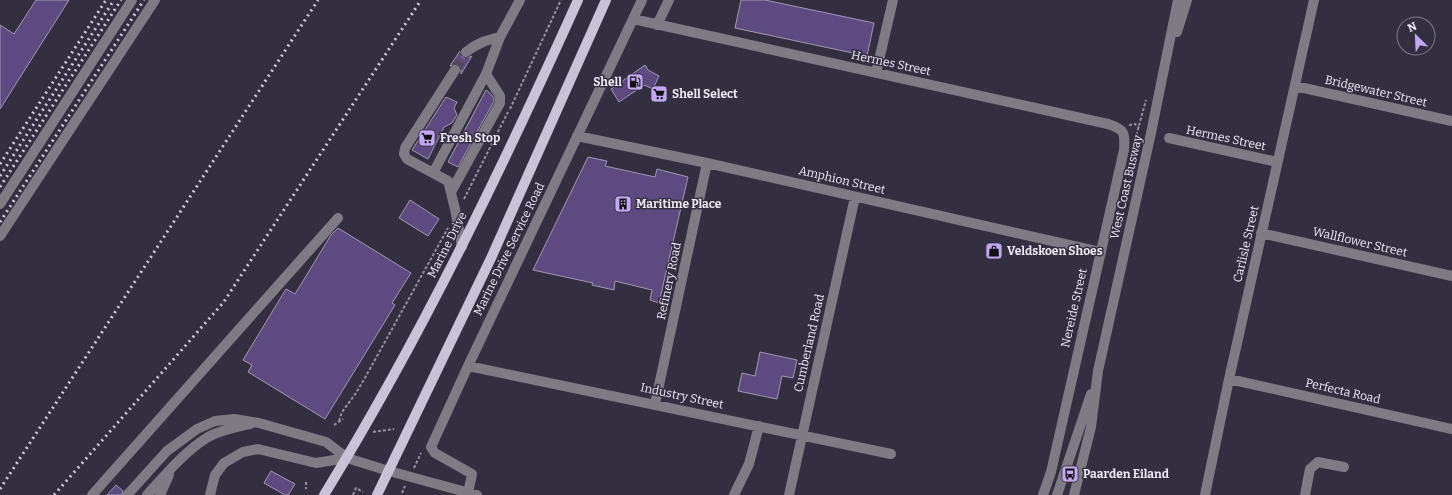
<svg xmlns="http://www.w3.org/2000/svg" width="1452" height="495" font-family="Bitter,serif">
<rect width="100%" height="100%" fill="#342e41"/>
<path fill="#5d4a81" stroke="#a099b1" d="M36,0H69L0,109V25L14,34Z
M741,0H765L874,23L867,56L735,28Z
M460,51L461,56L463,58H467L472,56L461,74V70L459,65L455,64L450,66Z
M645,65L648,70L659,76L653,89L644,85L619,102L611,89Z
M486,90L490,93L494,98V101L458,167L448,162Z
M446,97L457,102L454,108L457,115L452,123L444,127L428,159L412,150Z
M588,157L607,161L605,166L655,177L657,169L688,177L659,303L650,300L652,290L615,281L614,290L592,285L593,283L533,270Z
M410,200L439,219L428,236L399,218Z
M338,228L411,273L392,303L395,305L325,419L248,372L252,365L243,360L286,289L295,294L331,235Z
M760,352L797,360L793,378L782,376L777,399L738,391L742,373L755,376Z
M271,471L295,484L288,495H285L264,483Z
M116,485L123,491L122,495H107Z"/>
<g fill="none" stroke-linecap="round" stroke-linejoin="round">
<path stroke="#504a5c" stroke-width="10" stroke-dasharray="10 5" stroke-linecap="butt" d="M455,70L466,52"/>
<path stroke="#9692a1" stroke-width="2" stroke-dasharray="3 2" stroke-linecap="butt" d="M510,109L561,0
M1129,125L1135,124L1139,128
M1135,140L1146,100
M464,199L508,112
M339,421L342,412L356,393L366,376L448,228
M334,425L343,419
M373,432L394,429
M414,468L421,453
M306,482V489
M402,493L405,486
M353,495L356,488L363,492"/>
<path stroke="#7e7b85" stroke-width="10" d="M633,19L1108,124C1125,130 1125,132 1124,150L1051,472L1043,495
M657,25L669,0
M1177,32L1187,0
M466,52C477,43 487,40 500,37
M455,70L405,148L404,154L407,159L448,181L455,209L462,247
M876,73L893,0
M486,74L500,37L520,0
M1295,86L1452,121
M577,136L707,163L1100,252
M1169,138L1277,162
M433,173L486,74L500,96V103L451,192
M0,204L132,0
M1261,233L1452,276
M0,236L155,0
M468,366L891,454
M1229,379L1452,429
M655,404L707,163
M468,493L472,474L435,453L431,447L468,366L642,0
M128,494L167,451L197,429L215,421L234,419L259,423L326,442L347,458
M92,495L338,218
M147,495C165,475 185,451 208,437C221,430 236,427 250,424
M160,495L169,475
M210,495L215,475L224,463L243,452L258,449L316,463L347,458L389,471L477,495
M734,495L749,464L759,426
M789,495L855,197
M1057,495L1091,394
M1074,495L1091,427L1098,371L1151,133L1178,0
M1205,495L1229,379L1314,0
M1305,495L1310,469L1318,462L1344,467"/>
<path stroke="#c9c3d8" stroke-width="10" d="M324,495C421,337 502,169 578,0
M377,495L492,256L606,0"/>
<path stroke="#cfccd9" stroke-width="3" stroke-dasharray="2 4" stroke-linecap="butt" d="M0,164L106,0
M0,176L114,0
M0,187L121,0
M0,222L144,0
M0,489L318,0
M54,495L223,303L421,0"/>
</g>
<defs>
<g id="fuel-square" transform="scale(0.9)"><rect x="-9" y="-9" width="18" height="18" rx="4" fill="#c1a8f3" stroke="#342e41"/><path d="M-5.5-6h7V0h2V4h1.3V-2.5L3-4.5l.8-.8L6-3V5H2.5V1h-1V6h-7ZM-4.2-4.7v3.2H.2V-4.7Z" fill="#111"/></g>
<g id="supermarket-square" transform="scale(0.9)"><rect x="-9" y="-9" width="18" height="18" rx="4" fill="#c1a8f3" stroke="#342e41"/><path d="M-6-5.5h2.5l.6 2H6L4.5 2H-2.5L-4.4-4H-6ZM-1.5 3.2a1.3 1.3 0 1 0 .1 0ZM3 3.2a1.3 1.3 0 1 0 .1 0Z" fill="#111"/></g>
<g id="building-square" transform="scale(0.9)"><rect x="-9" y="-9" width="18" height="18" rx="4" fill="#c1a8f3" stroke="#342e41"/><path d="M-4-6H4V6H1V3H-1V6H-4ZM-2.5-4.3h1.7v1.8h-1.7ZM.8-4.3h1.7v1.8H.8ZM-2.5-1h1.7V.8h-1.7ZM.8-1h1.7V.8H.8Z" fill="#111"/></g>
<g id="shop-square" transform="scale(0.9)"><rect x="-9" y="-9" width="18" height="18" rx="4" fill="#c1a8f3" stroke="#342e41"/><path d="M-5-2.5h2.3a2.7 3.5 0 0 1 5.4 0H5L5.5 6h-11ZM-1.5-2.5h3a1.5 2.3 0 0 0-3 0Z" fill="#111"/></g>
<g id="bus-square" transform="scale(0.9)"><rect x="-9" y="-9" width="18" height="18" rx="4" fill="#c1a8f3" stroke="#342e41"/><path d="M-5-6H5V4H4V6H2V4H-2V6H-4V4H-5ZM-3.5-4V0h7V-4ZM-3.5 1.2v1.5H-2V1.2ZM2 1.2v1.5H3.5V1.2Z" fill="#111"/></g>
</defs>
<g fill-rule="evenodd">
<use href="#fuel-square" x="635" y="82"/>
<use href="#supermarket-square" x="659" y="94"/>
<use href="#supermarket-square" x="427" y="138"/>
<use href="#building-square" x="623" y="204"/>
<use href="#shop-square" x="994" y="251"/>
<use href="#bus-square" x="1070" y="474"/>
</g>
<g text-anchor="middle" stroke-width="3" stroke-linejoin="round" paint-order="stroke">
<g font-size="12" fill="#ece9f5" stroke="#342e41">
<text transform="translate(891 63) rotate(12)" y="4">Hermes Street</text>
<text transform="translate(1376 91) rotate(13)" y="4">Bridgewater Street</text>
<text transform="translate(1226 138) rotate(12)" y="4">Hermes Street</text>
<text transform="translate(842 180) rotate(13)" y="4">Amphion Street</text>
<text transform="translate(1126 187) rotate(-77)" y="4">West Coast Busway</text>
<text transform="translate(1360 242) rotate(13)" y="4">Wallflower Street</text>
<text transform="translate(1246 244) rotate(-77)" y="4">Carlisle Street</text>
<text transform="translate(447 245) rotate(-63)" y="4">Marine Drive</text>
<text transform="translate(509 249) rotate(-64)" y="4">Marine Drive Service Road</text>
<text transform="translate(669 281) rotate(-78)" y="4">Refinery Road</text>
<text transform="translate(1074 308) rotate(-77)" y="4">Nereide Street</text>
<text transform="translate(809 343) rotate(-77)" y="4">Cumberland Road</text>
<text transform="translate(1343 391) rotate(13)" y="4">Perfecta Road</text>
<text transform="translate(682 396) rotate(12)" y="4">Industry Street</text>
</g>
<g font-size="12" font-weight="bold" fill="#ece9f5" stroke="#342e41" text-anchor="start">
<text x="622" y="86" text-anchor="end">Shell</text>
<text x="672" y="98">Shell Select</text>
<text x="440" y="142">Fresh Stop</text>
<text x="636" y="208">Maritime Place</text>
<text x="1007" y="255">Veldskoen Shoes</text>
<text x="1083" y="478">Paarden Eiland</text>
</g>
</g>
<g transform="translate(1416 36) rotate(336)"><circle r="19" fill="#342e41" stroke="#7e7989"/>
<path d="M0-3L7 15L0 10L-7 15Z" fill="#c1a8f3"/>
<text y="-6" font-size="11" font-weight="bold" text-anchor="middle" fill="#ece9f5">N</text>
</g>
</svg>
